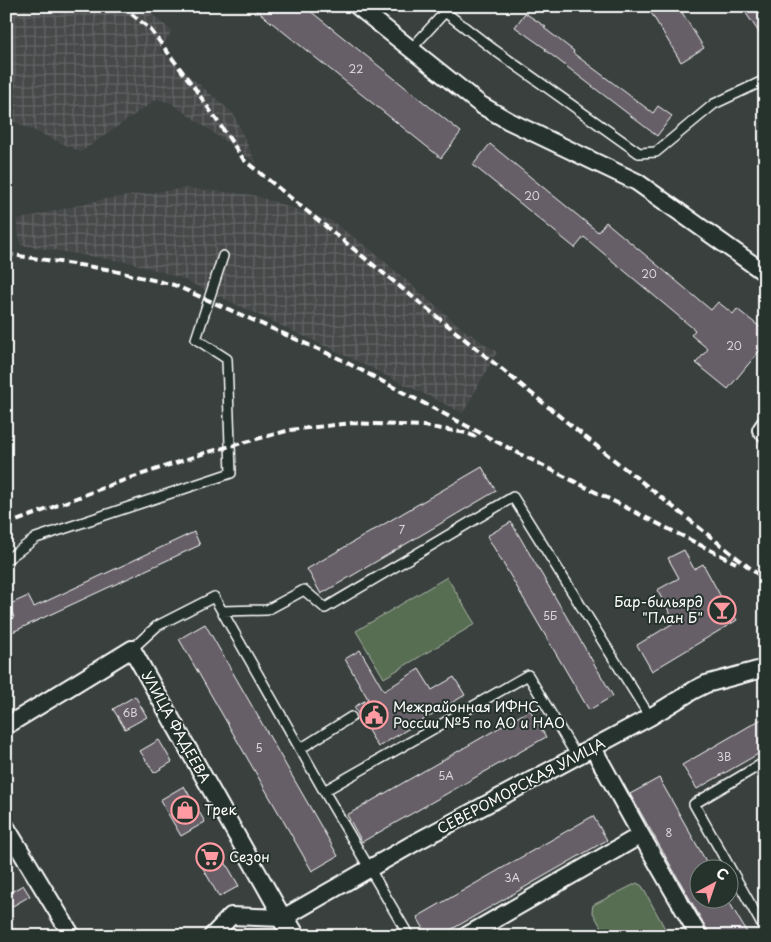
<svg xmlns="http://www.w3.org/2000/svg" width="771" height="942" font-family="'Playpen Sans',sans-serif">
<defs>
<pattern id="industrial-grid" width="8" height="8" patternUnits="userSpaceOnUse" patternTransform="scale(1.25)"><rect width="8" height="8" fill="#46494a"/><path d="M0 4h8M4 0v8" fill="none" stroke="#626465"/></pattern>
</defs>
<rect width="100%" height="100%" fill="#39403e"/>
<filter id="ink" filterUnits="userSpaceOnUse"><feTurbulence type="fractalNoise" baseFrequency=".02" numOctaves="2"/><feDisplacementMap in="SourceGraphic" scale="10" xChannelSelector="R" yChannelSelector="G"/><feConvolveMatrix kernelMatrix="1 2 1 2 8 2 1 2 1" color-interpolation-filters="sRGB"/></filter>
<g filter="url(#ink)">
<path fill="#46494a" d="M6,910L21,936H6Z"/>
<path fill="url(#industrial-grid)" d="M6,6H142L172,31L160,50L188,75L233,113L256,163L171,103L157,99L81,152L6,118Z
M187,188L253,195L330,220L370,249L463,329L497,352L463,413L348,357L178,277L132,263L21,245L16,220L104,199Z"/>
<path fill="#586e52" stroke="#acb6a8" d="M447,577L475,624L384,678L356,631Z
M637,883L642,886L669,936H606L592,911L593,905Z"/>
<path fill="#665e67" stroke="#fff" d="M251,6H304L461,132L441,158Z
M647,6H678L704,48L681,62Z
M741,6H758L765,17V41Z
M525,13L546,27L544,28L574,51L573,53L653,113L658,106L672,116L657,136L545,50L546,49L515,27Z
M490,144L598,232L606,222L711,310L718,302L733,314L737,309L765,331V344L728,389L696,363L708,349L691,335L695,330L584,237L575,248L473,165Z
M482,467L496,491L321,594L307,569Z
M511,522L613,696L589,710L487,536Z
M194,532L200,545L6,635V621L14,617L8,605L28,596L34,607Z
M684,550L694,569L703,564L720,595L737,620L652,671L637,645L675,622L657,590L679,578L668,558Z
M205,624L338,856L312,871L179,639Z
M360,650L384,691L419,669L432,690L454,677L465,695L378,747L354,707L368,699L345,659Z
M135,696L147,717L125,729L113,709Z
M530,710L546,737L362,842L347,815Z
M765,717V750L697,789L682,765Z
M159,740L172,762L154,773L140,751Z
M659,778L711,870H698V900H728L749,936H709L708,931L630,794Z
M184,786L205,822L181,836L160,800Z
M593,816L607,840L440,936H428L417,917Z
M217,848L239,886L219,897L198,859Z
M23,885L30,896L11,907L6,898V895Z"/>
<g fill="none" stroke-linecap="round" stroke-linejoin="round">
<g stroke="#fff" stroke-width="12">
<path id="service" d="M411,49L445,12L493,49L639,153L656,152L714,104L765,80
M6,560L36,538L231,473L227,359L196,339L223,256
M222,611L267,610L304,590L325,608L513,497L650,717
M132,649L157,626L214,597L324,791L409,936
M300,749L351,717
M765,762L694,804L765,930
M324,791L528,675L577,757"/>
</g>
<g stroke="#fff" stroke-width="20">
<path id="minor" d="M357,6L481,105L509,121L637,182L765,273
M765,424L761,430L765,433
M6,726L132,649L283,918
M593,748L641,835L699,936
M6,827L72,936
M283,918L416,842L650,717L694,690L706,684L765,668
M212,936L231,916L283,918
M466,936L641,835"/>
</g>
<g stroke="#fff" stroke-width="25">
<path id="tertiary" d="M283,918L294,936"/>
</g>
<use href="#service" stroke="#26332d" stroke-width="9"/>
<use href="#minor" stroke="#26332d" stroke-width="16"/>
<use href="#tertiary" stroke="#26332d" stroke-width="21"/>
<path stroke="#fff" stroke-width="4" stroke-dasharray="8 4" stroke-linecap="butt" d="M122,6L150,29L194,87L244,160L584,436L765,580
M6,254L106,269L174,285L338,358L522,455L736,563
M6,525L113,484L205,453L290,430L352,423L424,426L466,433L476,437"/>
</g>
</g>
<defs>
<g id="bar-ring" transform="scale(1.4375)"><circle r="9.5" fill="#26332d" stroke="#ff9aa2" stroke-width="1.5"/><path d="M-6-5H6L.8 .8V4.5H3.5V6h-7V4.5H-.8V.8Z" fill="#ff9aa2"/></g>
<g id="civic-ring" transform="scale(1.4375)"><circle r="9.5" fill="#26332d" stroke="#ff9aa2" stroke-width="1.5"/><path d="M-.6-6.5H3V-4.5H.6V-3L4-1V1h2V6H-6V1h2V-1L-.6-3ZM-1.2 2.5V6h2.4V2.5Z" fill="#ff9aa2"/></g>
<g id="shop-ring" transform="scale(1.4375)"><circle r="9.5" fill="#26332d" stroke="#ff9aa2" stroke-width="1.5"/><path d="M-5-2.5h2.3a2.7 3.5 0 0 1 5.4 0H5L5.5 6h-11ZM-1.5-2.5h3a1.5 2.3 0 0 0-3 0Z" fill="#ff9aa2"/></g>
<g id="supermarket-ring" transform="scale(1.4375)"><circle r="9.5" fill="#26332d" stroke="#ff9aa2" stroke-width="1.5"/><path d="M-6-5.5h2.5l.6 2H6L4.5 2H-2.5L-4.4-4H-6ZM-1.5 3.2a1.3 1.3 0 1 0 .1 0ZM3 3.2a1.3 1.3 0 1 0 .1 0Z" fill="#ff9aa2"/></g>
</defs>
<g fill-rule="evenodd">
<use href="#bar-ring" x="722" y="610"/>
<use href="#civic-ring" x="374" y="715"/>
<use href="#shop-ring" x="185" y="810"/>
<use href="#supermarket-ring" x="210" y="857"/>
</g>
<g text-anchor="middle" stroke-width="4" stroke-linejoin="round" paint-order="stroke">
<g font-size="11" fill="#d9d7d9">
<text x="356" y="73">22</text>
<text x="532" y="200">20</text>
<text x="649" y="278">20</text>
<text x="734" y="350">20</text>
<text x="402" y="534">7</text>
<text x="550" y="620">5Б</text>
<text x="130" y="717">6В</text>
<text x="259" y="752">5</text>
<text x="724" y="761">3В</text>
<text x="446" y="780">5А</text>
<text x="669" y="837">8</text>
<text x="512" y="882">3А</text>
</g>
<g font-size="14" fill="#fff" stroke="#26332d" text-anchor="start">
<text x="703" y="607" text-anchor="end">Бар-бильярд<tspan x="703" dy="16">"План Б"</tspan></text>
<text x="393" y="712">Межрайонная ИФНС<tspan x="393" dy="16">России №5 по АО и НАО</tspan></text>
<text x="204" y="815">Трек</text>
<text x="229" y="862">Сезон</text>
</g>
<g font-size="14" fill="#fff" stroke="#26332d">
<text transform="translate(176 727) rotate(61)" y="5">УЛИЦА ФАДЕЕВА</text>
<text transform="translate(521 786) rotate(-28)" y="5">СЕВЕРОМОРСКАЯ УЛИЦА</text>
</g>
</g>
<rect width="771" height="942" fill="none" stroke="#26332d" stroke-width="25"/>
<rect x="12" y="12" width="746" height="917" fill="none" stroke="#fff" stroke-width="2" filter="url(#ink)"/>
<g transform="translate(714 884) rotate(40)"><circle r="24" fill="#26332d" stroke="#7d8581"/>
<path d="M0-4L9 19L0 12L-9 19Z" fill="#ff9aa2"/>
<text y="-8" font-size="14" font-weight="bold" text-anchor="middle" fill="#ffffff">С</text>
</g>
</svg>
